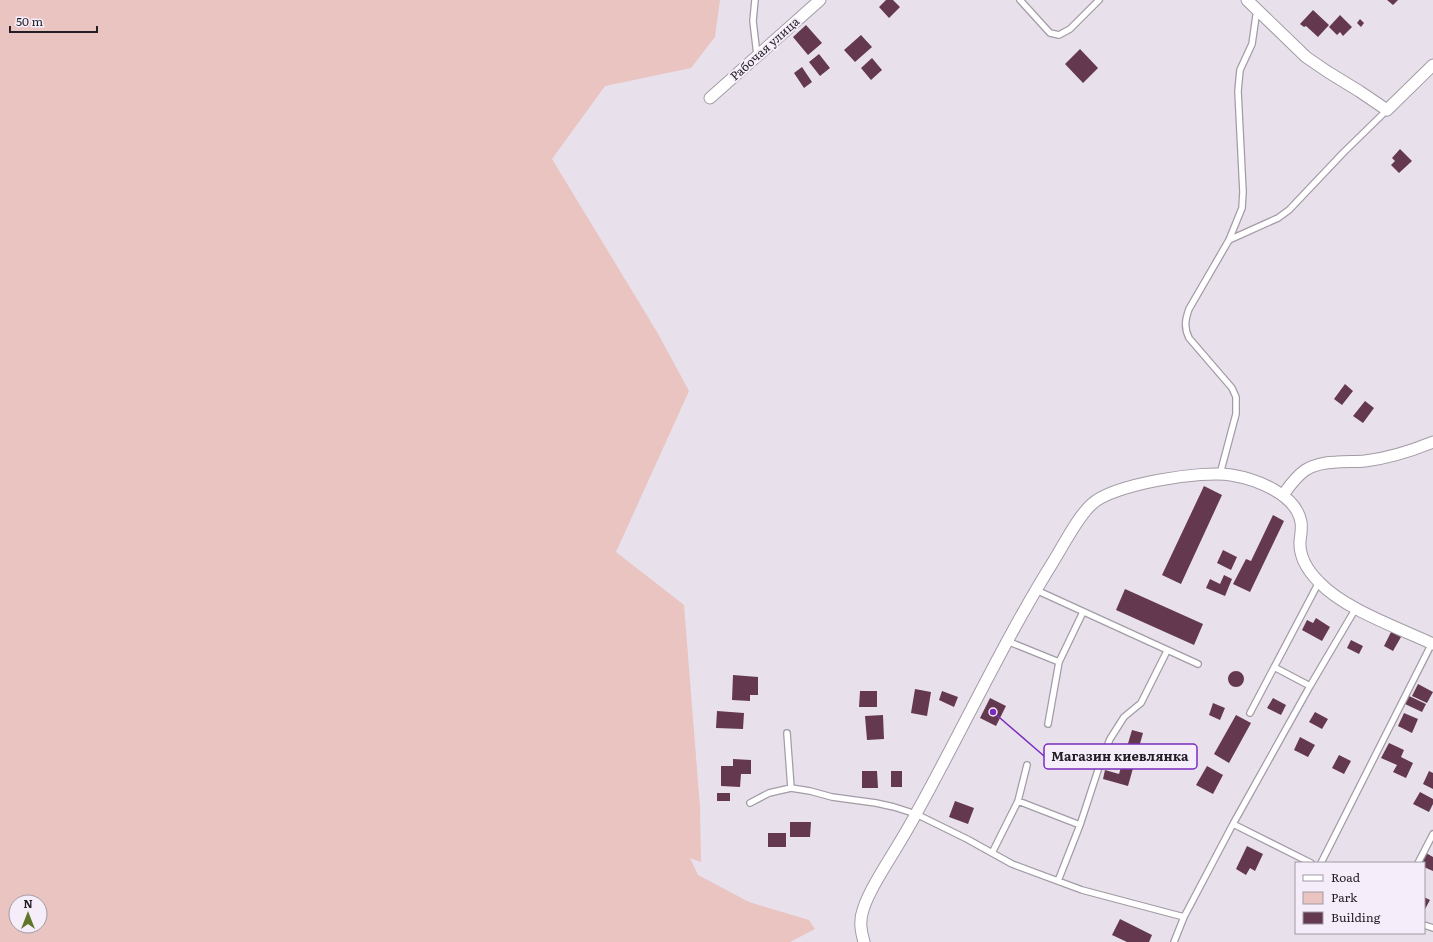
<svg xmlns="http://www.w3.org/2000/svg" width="1433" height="942" font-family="Literata,serif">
<rect width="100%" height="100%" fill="#e8e0eb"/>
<path fill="#e9c4c1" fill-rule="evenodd" d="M0,0H720L715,37L691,68L605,86L552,159L657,332L689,391L616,552L684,605L700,807L701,862L690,858L698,875L749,902L809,920L815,929L790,942H0ZM16,902H40V926H16Z"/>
<path fill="#64384e" d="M886,0H893L900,7L889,18L879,7Z
M1387,0H1398L1393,5Z
M1313,10L1329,25L1318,37L1306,26L1304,27L1300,24Z
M1340,15L1352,27L1343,36L1340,32L1337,35L1329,27Z
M1360,19L1364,23L1361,27L1357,23Z
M806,25L822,43L808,55L793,37Z
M861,35L872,47L855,62L844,50Z
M1080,49L1098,68L1083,83L1065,64Z
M819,54L830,68L820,76L809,62Z
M872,58L882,70L871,80L861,68Z
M802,67L812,82L804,88L794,73Z
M1400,149L1412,161L1399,173L1391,165L1395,161L1392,158Z
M1345,384L1353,391L1342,405L1334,399Z
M1365,401L1374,408L1363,423L1353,416Z
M1204,486L1222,495L1181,584L1162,575Z
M1273,515L1284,521L1250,592L1233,584L1246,559L1251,561Z
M1223,550L1237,557L1231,570L1217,563Z
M1224,575L1232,579L1225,596L1206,588L1210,579L1220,584Z
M1125,589L1203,624L1194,645L1116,610Z
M1316,618L1330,627L1322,641L1302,630L1307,620L1313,623Z
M1391,632L1401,637L1393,651L1384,646Z
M1351,640L1363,646L1359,654L1347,648Z
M1228 679a8 8 0 1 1 16 0a8 8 0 1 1-16 0Z
M733,675L758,677V695H750V701L732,700Z
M1418,684L1433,692L1427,703L1412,696Z
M915,689L931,692L927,716L911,713Z
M860,691H877V707H859Z
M942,691L958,697L954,707L939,700Z
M1409,696L1426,704L1422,712L1405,704Z
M990,698L1006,706L996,726L980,718Z
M1273,698L1286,705L1281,715L1267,708Z
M1213,703L1225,708L1220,720L1209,715Z
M717,711L744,713L743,729L716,728Z
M1315,712L1328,719L1322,729L1309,722Z
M1404,713L1418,719L1412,733L1398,726Z
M883,715L884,739L867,740L865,716Z
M1236,715L1251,723L1229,763L1214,754Z
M1132,730L1143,733L1128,786L1103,779L1105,770L1119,774Z
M1300,737L1315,745L1308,757L1294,750Z
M1389,743L1404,750L1401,757L1413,763L1406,778L1393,772L1397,765L1381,758Z
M1339,755L1351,761L1344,774L1332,768Z
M733,759L751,760V774H741L740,787L721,786V766H733Z
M1207,766L1223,775L1213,794L1196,785Z
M862,771H877L878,788H862Z
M891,771H902V787H891Z
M1429,771L1433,773V789L1423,784Z
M1420,792L1433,799V804L1429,812L1413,804Z
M717,793H730V801H717Z
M955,801L974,808L968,824L949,817Z
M790,822H811L810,837H790Z
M768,833H786V847H768Z
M1247,846L1263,854L1255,871L1250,868L1246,875L1236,869Z
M1426,853L1433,857V871L1424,867V863H1421Z
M1424,897L1430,900L1424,911Z
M1120,919L1152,935L1149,942H1127L1112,935Z"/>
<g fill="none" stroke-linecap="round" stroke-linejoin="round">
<g stroke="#a39ba6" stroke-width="8">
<path id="lane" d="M755,0L753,21L757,55
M1020,0L1050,33L1059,35L1070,29L1099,0
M1229,240L1278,218L1289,210L1343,153L1387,110
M1220,474L1236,414V397L1232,388L1189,338C1184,328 1185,320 1189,309L1229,240L1242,208L1243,192L1238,91L1240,70L1252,44L1257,9
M1036,590L1198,664
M1007,641L1059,662
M1274,667L1310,686
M1250,713L1319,582
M1048,724L1059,662L1083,612
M787,733L791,788L810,791L832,797L876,803L894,807L916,814L967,839L1012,864L1082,890L1184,917
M1018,801L1080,825
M750,803L769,793L791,788
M1233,824L1311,863
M992,853L1018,801L1027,765
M1321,863L1432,643
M1418,863L1433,834
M1058,881L1080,825L1099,767L1110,739L1124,717L1141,703L1167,651
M1424,925L1433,928
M1174,942L1184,917L1233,824L1310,686L1356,608"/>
</g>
<g stroke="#a39ba6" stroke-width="13">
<path id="street" d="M1247,0L1306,57L1328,72L1359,91L1387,110L1433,65
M710,98L820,0
M1283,495C1299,472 1308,463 1337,462C1347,461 1356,462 1365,461C1389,458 1411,451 1433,442
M864,942C861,931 859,921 863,910C867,896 874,885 881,873C893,853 906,833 917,812C963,729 1003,642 1053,562C1063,546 1078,516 1092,504C1113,484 1203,470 1231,475C1256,479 1296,494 1301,522C1302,528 1301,534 1300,541C1299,557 1307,570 1319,582C1344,609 1399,628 1433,644"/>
</g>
<use href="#lane" stroke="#fff" stroke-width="5.5"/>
<use href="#street" stroke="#fff" stroke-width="11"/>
</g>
<g text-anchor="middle" stroke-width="4" stroke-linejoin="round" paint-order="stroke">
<g font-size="12" fill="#221f24" stroke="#f5edf9">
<text transform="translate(765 49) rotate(-42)" y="4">Рабочая улица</text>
</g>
</g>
<path fill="none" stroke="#7b2cbf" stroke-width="1.5" d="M993 712L1044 756"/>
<circle fill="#7b2cbf" stroke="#f5edf9" stroke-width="1.5" cx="993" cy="712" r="4"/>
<rect fill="#f5edf9" stroke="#7b2cbf" stroke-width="1.5" x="1044" y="744" width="153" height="25" rx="4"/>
<g font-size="13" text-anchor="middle" font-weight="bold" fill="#221f24">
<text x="1120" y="761">Магазин киевлянка</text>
</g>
<rect x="1295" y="862" width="130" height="72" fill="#f5edf9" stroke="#a19ba4"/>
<rect x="1303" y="875" width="20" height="6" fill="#ffffff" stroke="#a19ba4"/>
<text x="1331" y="882" font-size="12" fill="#221f24">Road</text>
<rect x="1303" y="892" width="20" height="12" fill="#e9c4c1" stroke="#a19ba4"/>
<text x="1331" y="902" font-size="12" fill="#221f24">Park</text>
<rect x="1303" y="912" width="20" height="12" fill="#64384e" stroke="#a19ba4"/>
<text x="1331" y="922" font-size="12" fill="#221f24">Building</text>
<g transform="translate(28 914)"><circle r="19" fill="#f5edf9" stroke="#a19ba4"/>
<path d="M0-3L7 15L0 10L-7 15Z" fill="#5f7628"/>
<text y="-6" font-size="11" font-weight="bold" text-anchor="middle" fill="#221f24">N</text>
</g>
<path d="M10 26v6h87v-6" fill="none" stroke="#221f24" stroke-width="2"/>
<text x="16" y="26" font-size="12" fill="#221f24" stroke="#f5edf9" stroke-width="3" paint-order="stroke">50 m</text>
</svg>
